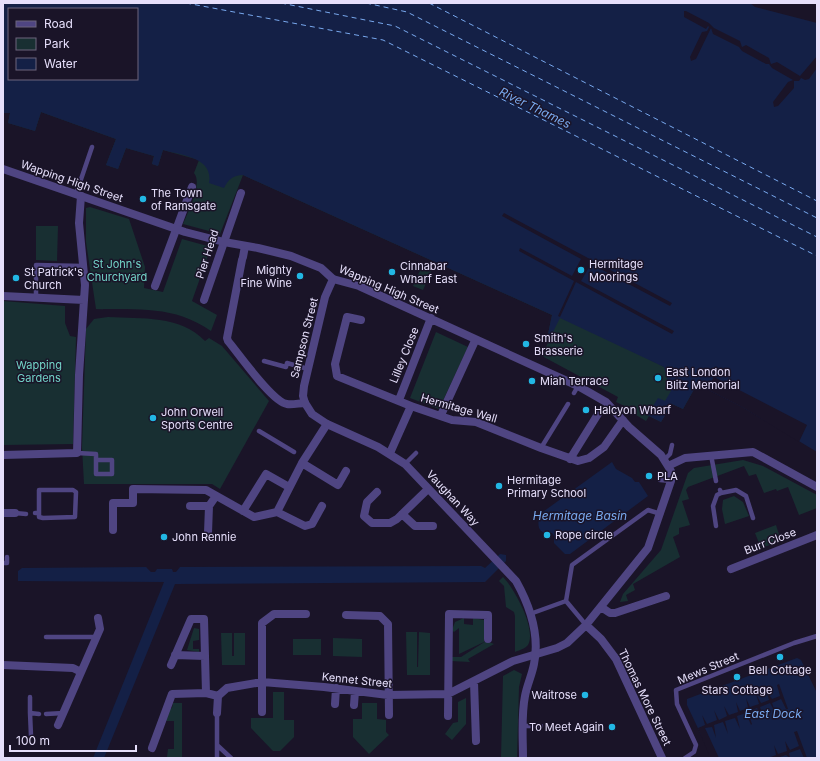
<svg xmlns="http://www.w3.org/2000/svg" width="820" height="761" font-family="Inter,sans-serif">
<rect width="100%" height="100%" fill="#1a1428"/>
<path fill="#182f32" d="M3,90L273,164L697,384L683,409L672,404L661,422L649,416L646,421L636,415L637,412L616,402L618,397L542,356L551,336L548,334L552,315L243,175L220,234L183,224C188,211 203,184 194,173L199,160L163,150L158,166L152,164L154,156L126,148L118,169L106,165L116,139L41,112L35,131L8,123L10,113H3Z
M90,207L129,219L145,267L144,288L163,292L182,239L211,247L192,301L217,315L211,331C174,305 138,310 96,309L86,242V208Z
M36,226H58L57,261L36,260Z
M422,266L432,270L423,290L413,286Z
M3,301L65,306V323L70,336L76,337L73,444L3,445Z
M108,317C142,319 180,315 205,341L209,338L222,346L269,401L220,489L212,484H84L82,447L86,329L94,319Z
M436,332L468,347L439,409L410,398Z
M743,460L763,466L817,495V508L799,515L788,487L777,491L776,489L764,493L756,474L749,476L744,466L688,487L686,490L689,499L682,501L690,525L679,528V534L673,537L680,557L633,584L635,590L626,595L628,601L620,602L623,594L661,550L688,473L694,468Z
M734,496L743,502L749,516L725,524L722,509L723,500Z
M776,525L781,541L761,548L755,533Z
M503,577C514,588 537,629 528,645C525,649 519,650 515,652V616L514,612L506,607L504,586L499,581Z
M464,618V624L473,625V618L484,620V642L459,654V628L454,632L452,630L455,622Z
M194,628L199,629V640L193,641V649H199V652L187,650Z
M406,632H417V667H418L419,632L430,633V675H407Z
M221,633H232V656H234V633H245V665H222Z
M333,638L362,639V657L333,656Z
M293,639H321V655H293Z
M486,641L494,644L468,659L470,662L451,661V657H461Z
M514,670L522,674L519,687L517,758H501L503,676Z
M273,692H284V720H294V737L280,751H273L251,728V718H273Z
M466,698V724L452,740L445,734L453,723L458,722V702Z
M173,703H182V757H167L168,749H174V721H166L168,709L172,708Z
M362,703H377V719L386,720V732L389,735L369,754L353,737V719H362Z"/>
<path fill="#142046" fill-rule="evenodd" d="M3,3H750L755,7L817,23V452L744,408L697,384L683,409L672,404L661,422L647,415L658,398L665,401L671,391L664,367L560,318L551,336L548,334L552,315L243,175C233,175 228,180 224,188L209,183C214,157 180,155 163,150L158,166L152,164L154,156L126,148L118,169L106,165L116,139L41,112L35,131L8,123L10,113H3ZM9,9H137V79H9Z
M612,462L616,469L632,478L635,482H639L648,496L570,554H565L554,543V536L552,533C537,535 537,525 540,514Z
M500,554L506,555V561L485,582L175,584L104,758H93L164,582L18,581V571L22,568L146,567L151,572H155L157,569H172L173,572H176L180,567L481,566L485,568Z
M797,658L801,660L817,693V758H712L687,705V699Z"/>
<path fill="#1a1428" d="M684,11H686L709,23L714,28L740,41L742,47L746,45L769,58L771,64L777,62L800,76L817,56V68L809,79L805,80L801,78L799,81H794V88L778,106L774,107L773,102L788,82L793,80L772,68L769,64H766L742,51L739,47L713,34L711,28L696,59L691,61L690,57L702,32L707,31L709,27L708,26L706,29L684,17Z
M504,213L672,303L670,306L591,264L581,281L674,331L672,334L576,282L560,317L558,316L574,281L519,251L520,248L572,276L581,259L502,216Z
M714,377L807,425L799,442L744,408L707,389Z
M779,684L788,709H786L781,699L772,703L776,714L770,703L760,707L764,719L757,708L748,712L752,724L751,725L746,713L737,716L740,729L735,718L725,721L728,734L723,722L714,725L716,738L712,727L705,728L719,758H712L709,755L698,728L705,725L702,715L707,724L717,720L714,710L719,720L727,716L724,706L729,715L738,712L736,702L740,711L748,708L746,698L750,707L759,704L756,694L761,703L769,700L766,690L772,699L780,696L777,685Z
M797,731L807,758H804L800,749L789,753L790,758L786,755L777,758H768L776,755L774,745L778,754L787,751L785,741L790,750L799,746L794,732Z"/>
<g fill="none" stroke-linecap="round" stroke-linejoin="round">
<path stroke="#79a9ef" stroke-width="1" stroke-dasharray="5 4" stroke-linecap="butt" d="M186,3L383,40L817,256
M281,3L395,26L817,237
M366,3L407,12L817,218
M429,3L817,201"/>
<path stroke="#4f4582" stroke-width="4.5" d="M76,194L92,147
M36,298V265L83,266
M264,361L286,367L287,363L308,369
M574,393L578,386
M259,431L294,452
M541,448L568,404
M77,453L96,454V460H112V474H96V460
M711,455L716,481
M665,459L670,454L672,445
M405,464L416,453
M660,480L671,481
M720,490L721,493L736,490L746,496L753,518
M15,513L26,514
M35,513H39V517L43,518L75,517L76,492L73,490H39V513
M716,526L713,506L717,495L721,493
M3,563H7V557
M530,614L566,601
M586,625L566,601L572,565L648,510L661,514
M46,637H96
M30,697V713
M46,714L64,713
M523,726H541
M31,736L30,713L39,714
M217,745V713
M217,758V745L231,758
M685,758L694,752L696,745L677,704L676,690L794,643L817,636"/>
<path stroke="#4f4582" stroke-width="8" d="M243,257L245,246
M242,260L227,338L228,341C239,354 272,402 287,404C292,405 300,403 305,403
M155,286L192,187
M3,296L84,300
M204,300L241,193
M361,320L347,317L335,364L337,376L411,406L452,420L476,422L541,448L578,461L589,458L604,447L623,420
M399,400L431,318
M441,415L474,343
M327,424L302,463L338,485L346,471
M390,453L411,406
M3,455L77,453L79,375L85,285L79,223L81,196
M570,459L598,414
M668,466L685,458L753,452L817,487
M377,492L367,502L364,516L372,523H390L397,519L428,489
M190,506H209L216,496
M243,511L266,474L289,487
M277,512L305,526L312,524L322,506
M277,512L302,463
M3,513H15
M402,514L415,526H433
M113,530V503H133V489L206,490L254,517L277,512
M208,533L209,506
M731,569L817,535
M601,607L610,613H615L666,596
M346,615L380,616L388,624L389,715
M586,625L601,639L616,659L662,758
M175,655L205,656
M3,665L73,668L81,672
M171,665L191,619H204L206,693
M474,682L476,741
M335,704L336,688
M354,705L355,691
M262,712V623L274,614H306
M217,713L218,696
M448,716L449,614L488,615V639
M58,725L100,629L98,618
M152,748L172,694L206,693L218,696L227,688L262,682L324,687L388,695L448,694L513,661L557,648L567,643L586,625L648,548L671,481V471L661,455L629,427L606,402L578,386L359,286L333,279"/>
<path stroke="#4f4582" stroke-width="8" d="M3,169L185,232L224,242L258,248L291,256L321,268L333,279L325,297L304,386L303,396L305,403L312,414L327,424L378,447L405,464L516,581C530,606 540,635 534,664C532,675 527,685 525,696C521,716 523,738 523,758"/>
</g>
<g fill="#22b7e4" stroke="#1a1428" stroke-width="1.5">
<circle cx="143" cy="199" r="4"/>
<circle cx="581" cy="270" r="4"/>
<circle cx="392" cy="272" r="4"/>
<circle cx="300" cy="276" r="4"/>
<circle cx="16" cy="278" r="4"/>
<circle cx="526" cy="344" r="4"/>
<circle cx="658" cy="378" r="4"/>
<circle cx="532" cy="381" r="4"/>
<circle cx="586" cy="410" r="4"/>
<circle cx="153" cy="418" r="4"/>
<circle cx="649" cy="476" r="4"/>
<circle cx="499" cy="486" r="4"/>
<circle cx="547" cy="535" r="4"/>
<circle cx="164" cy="537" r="4"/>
<circle cx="780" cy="657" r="4"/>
<circle cx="737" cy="677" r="4"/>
<circle cx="585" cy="695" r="4"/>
<circle cx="612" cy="727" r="4"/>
</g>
<g text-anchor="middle" stroke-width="3" stroke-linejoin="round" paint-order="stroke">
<g font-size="11" fill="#e6dffb" stroke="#1a1428">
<text transform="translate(72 181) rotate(19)" y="4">Wapping High Street</text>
<text transform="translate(207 254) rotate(-72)" y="4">Pier Head</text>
<text transform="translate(389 289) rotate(23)" y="4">Wapping High Street</text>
<text transform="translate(304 338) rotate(-76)" y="4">Sampson Street</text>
<text transform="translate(404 355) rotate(-68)" y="4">Lilley Close</text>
<text transform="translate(459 408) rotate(16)" y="4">Hermitage Wall</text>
<text transform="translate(453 498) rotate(47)" y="4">Vaughan Way</text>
<text transform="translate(770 541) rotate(-21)" y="4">Burr Close</text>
<text transform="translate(708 668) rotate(-23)" y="4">Mews Street</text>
<text transform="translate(357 680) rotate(6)" y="4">Kennet Street</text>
<text transform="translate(645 697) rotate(64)" y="4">Thomas More Street</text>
</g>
<g font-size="11" fill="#e6dffb" stroke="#1a1428" text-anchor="start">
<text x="151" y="197">The Town<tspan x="151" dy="13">of Ramsgate</tspan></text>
<text x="589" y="268">Hermitage<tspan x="589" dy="13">Moorings</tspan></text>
<text x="400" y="270">Cinnabar<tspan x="400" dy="13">Wharf East</tspan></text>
<text x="292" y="274" text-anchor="end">Mighty<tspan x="292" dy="13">Fine Wine</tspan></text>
<text x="24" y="276">St Patrick's<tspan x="24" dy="13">Church</tspan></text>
<text x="534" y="342">Smith's<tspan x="534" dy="13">Brasserie</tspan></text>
<text x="666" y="376">East London<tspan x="666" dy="13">Blitz Memorial</tspan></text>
<text x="540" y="385">Miah Terrace</text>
<text x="594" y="414">Halcyon Wharf</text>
<text x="161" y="416">John Orwell<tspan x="161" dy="13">Sports Centre</tspan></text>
<text x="657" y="480">PLA</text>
<text x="507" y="484">Hermitage<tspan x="507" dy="13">Primary School</tspan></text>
<text x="555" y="539">Rope circle</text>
<text x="172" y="541">John Rennie</text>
<text x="780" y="674" text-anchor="middle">Bell Cottage</text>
<text x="737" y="694" text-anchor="middle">Stars Cottage</text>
<text x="577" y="699" text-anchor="end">Waitrose</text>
<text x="604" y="731" text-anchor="end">To Meet Again</text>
</g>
<g font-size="11" fill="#72d4c8" stroke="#1a1428">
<text x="117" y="268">St John's<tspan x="117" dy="13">Churchyard</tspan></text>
<text x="39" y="369">Wapping<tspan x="39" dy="13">Gardens</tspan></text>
</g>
<g font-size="12" font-style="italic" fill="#79a9ef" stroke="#1a1428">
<text transform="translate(535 108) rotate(26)" y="4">River Thames</text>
<text x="580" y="520">Hermitage Basin</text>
<text x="773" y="718">East Dock</text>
</g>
</g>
<rect width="820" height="761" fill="none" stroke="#e6dffb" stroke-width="8"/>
<rect x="8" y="8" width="130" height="72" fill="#1a1428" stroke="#6c657c"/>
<rect x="16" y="21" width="20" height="6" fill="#4f4582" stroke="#6c657c"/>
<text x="44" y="28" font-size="12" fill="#e6dffb">Road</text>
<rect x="16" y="38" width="20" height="12" fill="#182f32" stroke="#6c657c"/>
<text x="44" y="48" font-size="12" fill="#e6dffb">Park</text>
<rect x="16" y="58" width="20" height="12" fill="#142046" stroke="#6c657c"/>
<text x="44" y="68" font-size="12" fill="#e6dffb">Water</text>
<path d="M10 745v6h126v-6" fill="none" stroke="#e6dffb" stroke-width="2"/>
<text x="16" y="745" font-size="12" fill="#e6dffb" stroke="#1a1428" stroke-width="3" paint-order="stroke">100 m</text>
</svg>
